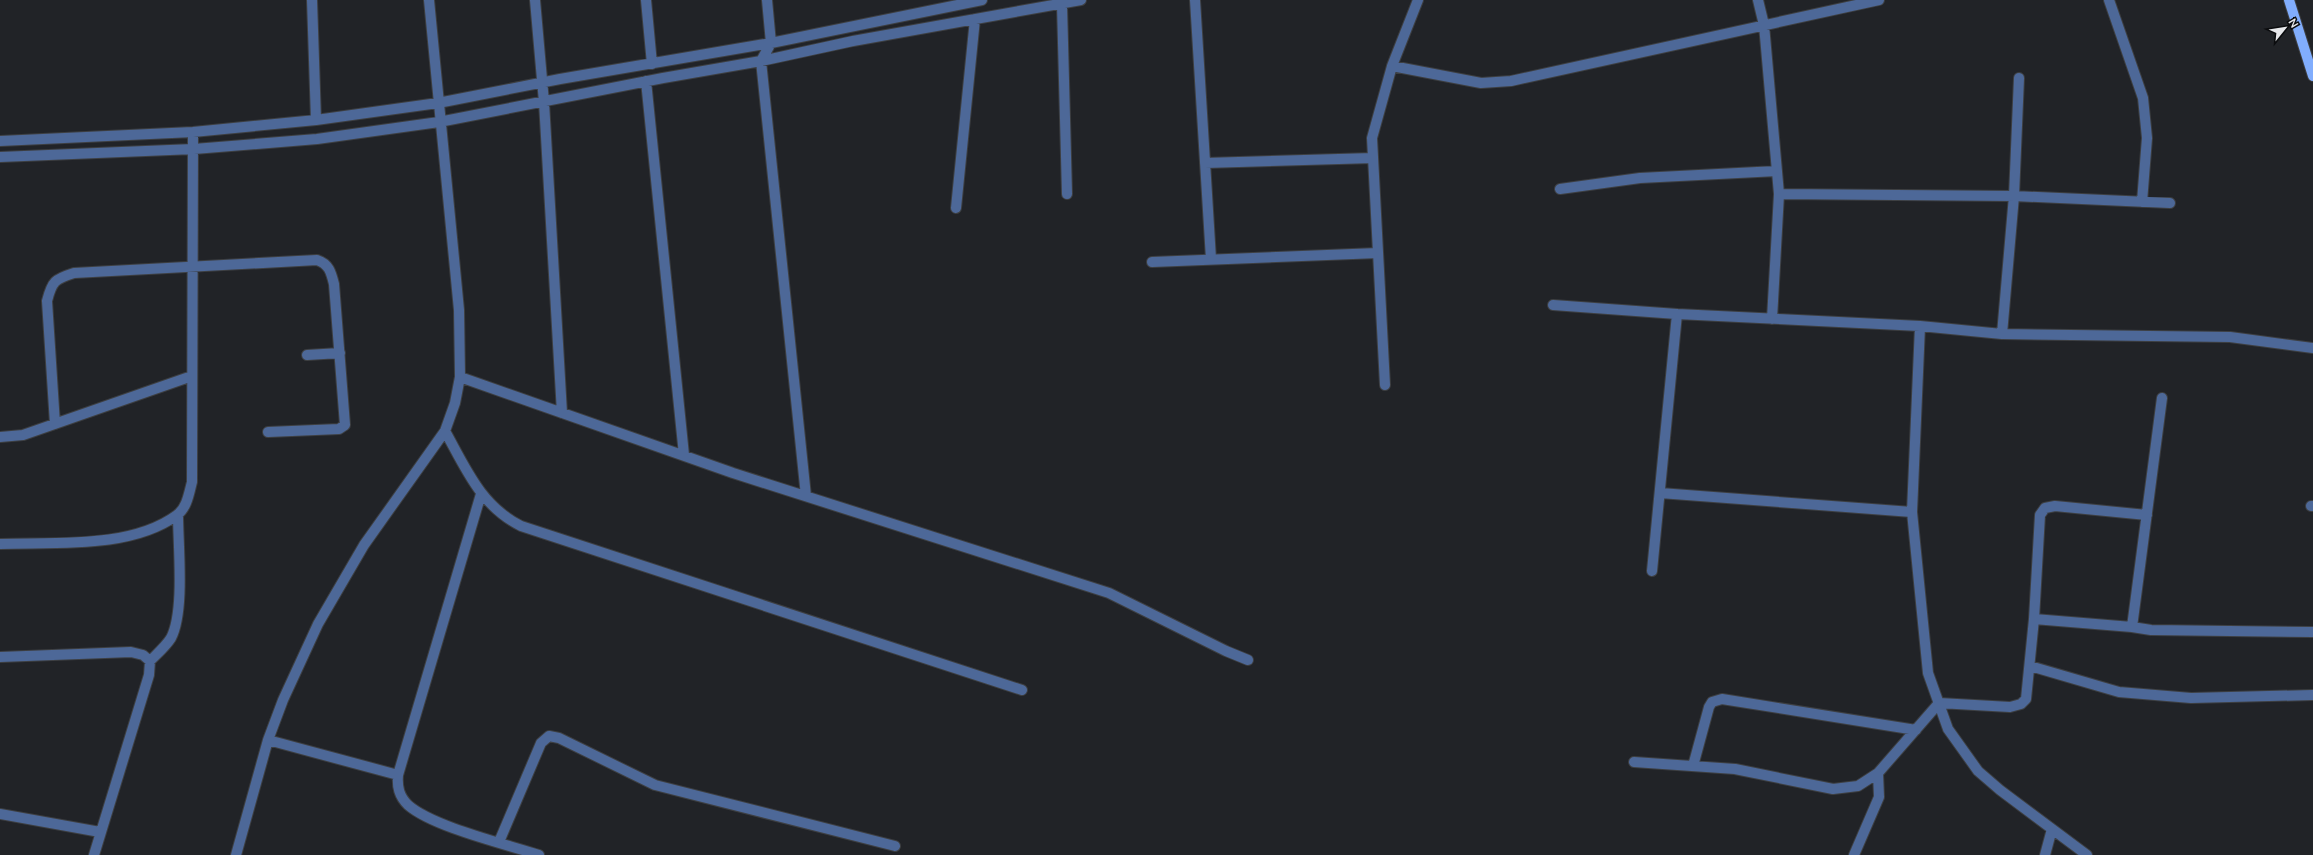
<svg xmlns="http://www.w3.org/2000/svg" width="2313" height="855" font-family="Mulish,sans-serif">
<rect width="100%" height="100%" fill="#212327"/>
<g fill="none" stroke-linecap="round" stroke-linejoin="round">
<g stroke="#3d3f42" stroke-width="12">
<path id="minor" d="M312,0L316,120
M535,0L544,102L562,413
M646,0L652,64
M767,0L771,43L761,61L806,496
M1195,0L1211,259
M1758,0L1764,25L1779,194L1772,319
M2109,0L2143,98L2147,138L2142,202
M1062,5L1067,194
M1392,66L1481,83L1511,81L1879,0
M646,81L684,455
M0,141L193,132L316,120L438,103L560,79L771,43L982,0
M0,157L194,149L317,139L439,122L663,78L761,61L853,41L1081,0
M1205,163L1373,158
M1560,189L1640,178L1777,171
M1779,194L2014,196L2170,203
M956,208L975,19
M1152,262L1378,253
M1553,305L1677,314L1920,326L2002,334L2230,337L2313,348
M2002,334L2014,196L2019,78
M307,355L340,353
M460,377L733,473L1109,593L1226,651L1248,660
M1385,385L1372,138L1392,66L1418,0
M2162,398L2132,627L2151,630L2313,632
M55,424L47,301C52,281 55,279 74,273L317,260C329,264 331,272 334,284L345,425L339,429L268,432
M445,431C466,469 481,506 521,526L1022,690
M0,437L23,435L192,376
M1660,493L1912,512L1920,326
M481,494L398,775C397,787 399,796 408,805C433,827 506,844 539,855
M2311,506H2313
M1912,512L1928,673L1948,729L1978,771L2000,790L2087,855
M0,544C55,542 131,549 177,515C187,508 189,493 192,482L193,132
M1652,571L1677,314
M2034,619L2132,627
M0,657L131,652L143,655L150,661L149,675L94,855
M150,661C157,654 166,646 171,638C185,611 178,546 178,514
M2030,666L2119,692L2191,698L2313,695
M268,740L398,775
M1634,762L1735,769L1833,789L1858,786L1878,773L1939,703L2010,707L2021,704L2026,699L2034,619L2040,515L2045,508L2055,506L2147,515
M1693,766L1709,707L1712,702L1722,699L1916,730
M0,814L100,832
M499,842L541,743L549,736L559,738L655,785L895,846
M236,855L268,740L283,700L318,624L364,545L445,431L455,403L460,377L459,310L429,0
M1854,855L1879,797L1878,773
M2045,855L2052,829"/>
</g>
<g stroke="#3d3f42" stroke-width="12">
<path id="major" d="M2289,0L2313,76"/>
</g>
<use href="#minor" stroke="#4d6898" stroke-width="10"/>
<use href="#major" stroke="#81adfd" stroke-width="10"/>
</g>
<g transform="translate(2285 28) rotate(60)" stroke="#0b0c0e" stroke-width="3" paint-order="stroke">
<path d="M0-3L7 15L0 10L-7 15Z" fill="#e7e8eb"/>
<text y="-6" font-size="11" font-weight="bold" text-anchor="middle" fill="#e7e8eb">N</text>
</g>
</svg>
